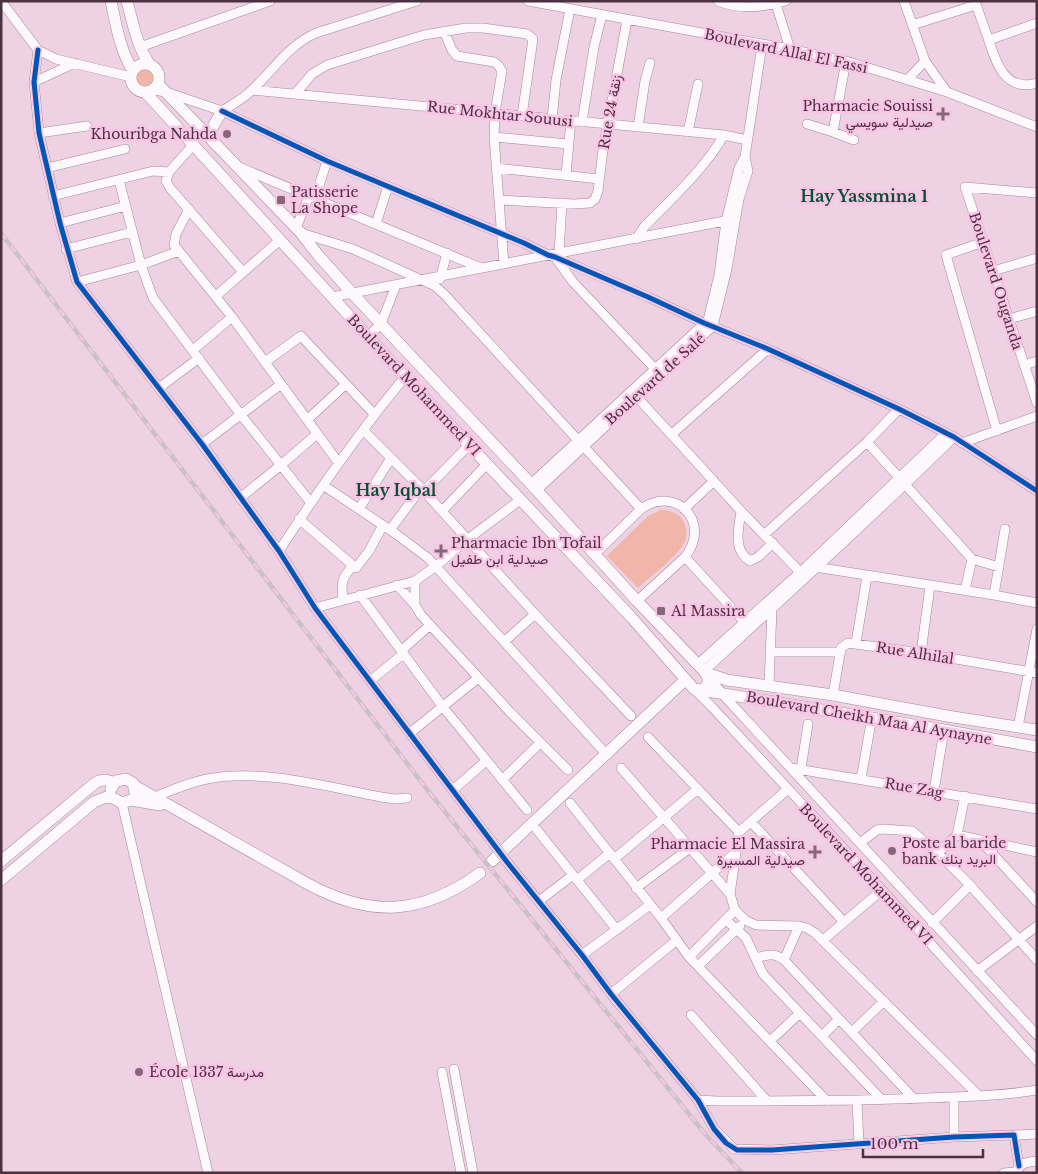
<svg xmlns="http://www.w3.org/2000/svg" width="1038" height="1174" font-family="'Libre Baskerville',Vazirmatn,serif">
<rect width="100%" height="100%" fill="#eed1e2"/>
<path fill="#f2b5aa" d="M136 78a9 9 0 1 1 18 0a9 9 0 1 1-18 0Z
M661,510C671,510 679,513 684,522C687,529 688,538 683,545C676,557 650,577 638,588L607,556L648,516Z"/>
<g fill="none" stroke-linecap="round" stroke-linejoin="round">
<g stroke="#a28a98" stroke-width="10">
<path id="minor" d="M1,1L38,50L56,59L131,77
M528,1L790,49L846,61L947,92L1037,127
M718,1C739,10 765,7 786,1
M775,1L790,49
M904,1L925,61L947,92
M975,1C979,13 983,24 987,35C995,59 1003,93 1037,83
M912,25L976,5
M444,31L452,50L457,56L494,62L498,65L502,71L495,113L494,137L504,264
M989,40L1037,23
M140,47L270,1
M38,50L34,82L39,133L60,223L77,282L202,444L279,551L315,608L492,842
M908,79L925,61
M34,82L75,63
M153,90L166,92L222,111C233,104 245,98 254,88C275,68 289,45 316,33L417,1
M252,90L724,135L747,140
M295,94L312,74L327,65L424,35L466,28H483L527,34L533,39L522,116
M222,111L327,161L524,243L548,255L555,257L648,297L704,323L768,349L899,409L954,437L1037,491
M552,119L556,80L570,9
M582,122L594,47L602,15
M807,124L833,132L846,61
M638,127L645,81L650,63
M688,132L698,84
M833,132L854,140
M39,133L87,126
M494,137L568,144
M194,144L169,172L166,181L170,188L243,272
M239,167L481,268
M47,168L125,149
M496,168L599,179
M566,175L571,120
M119,180L141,265L153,298L241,415L311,503
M1037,193L965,187L1037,403
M53,196L153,171L169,172
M315,198L327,161
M499,200L574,204L590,203L595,199L598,191L603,150L627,20
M189,209L176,234L174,245L232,317L338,462
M60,223L126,206
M376,224L388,186
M296,228L309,196
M301,233L353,249L435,286L444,294L641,509
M636,239L644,227C672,198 703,171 724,135
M983,242L946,255L997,431
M66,249L132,232
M559,253L562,203
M555,257L573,282L660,374
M993,271L1037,258
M440,279L447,253
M77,282L141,265L179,251
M216,296L280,240
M332,297L735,219
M1009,319L1037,311
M368,336L381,324L396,285
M193,350L232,317
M265,362L301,336L374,414
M1024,365L1037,361
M159,388L199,358
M636,396L741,511L803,575
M307,420L346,384
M363,430L421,488L535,614L631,716
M672,434L768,349
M867,442L972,559L965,590
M962,443L1037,416
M202,444L280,385
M531,484L708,320L719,275L726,221L739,168L745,157
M323,485L396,534L428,558L607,755
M537,490L713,326L727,269L739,199L748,171L745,157L762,45
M424,491L469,445
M240,498L281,465L317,434
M359,509L391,458
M684,509L714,481
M442,511L487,464
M741,511C739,528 732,550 750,561L758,557L773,543
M299,519L356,568L369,551L383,525
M390,530L421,488
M765,534L867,442L899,409
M279,551C318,491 359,432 405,377
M594,555L641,509C677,484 712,523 685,557L637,601
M685,557L748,626
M972,559L999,567
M815,567L994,595L1037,603
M415,581V605L421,615L510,712L568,770
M397,585L415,605
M360,595L443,707L527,810
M994,595L1005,529
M343,600C341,583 341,578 353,566
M315,608L415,581L436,566L468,539L520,500
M505,641L535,614
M856,643L867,576
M401,651L430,625
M770,652H841
M921,653L930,586
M698,664L807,566L946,433
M704,671C788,594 873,517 954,437
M708,676L725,697L1037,1035
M370,681L403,654
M769,685L772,609
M694,689L711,706L882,890L1037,1061
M833,695L841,648L848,643L921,653L1037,673
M1018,727L1037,629
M410,733L478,678
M648,737L739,832
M621,768L730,894
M791,768L1037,809
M801,769L808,724
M861,779L872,717
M502,780L540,743
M788,789L739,832L730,894L735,910L745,920L756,925L799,926L807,928L815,933L979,1096
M453,790L486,761
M934,791L944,730
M153,798C171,790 188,783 207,779C261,768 328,787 381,797L395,799L407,798
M122,803L208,1173
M570,803L661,918L689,957L827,1101
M751,822L844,922
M537,830L617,930
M957,835L965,796
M981,841L1037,902
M860,843L877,830L883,829L912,831L938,853
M1037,852L957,835L938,853L970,885L1037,960
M614,859L698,789
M507,862L582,955L611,994L698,1100L714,1129L734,1149L772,1150L954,1137L1014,1135L1019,1166
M577,880L610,853
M636,888L690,848
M539,901L573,875
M661,918L736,852
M726,920L746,938L763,974L882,1100
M932,923L970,885
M823,940L882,890
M582,955L650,905
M689,957L735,910
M756,958C768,955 774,952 784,960L914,1099
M784,960L799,926
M698,966L740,926
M977,971L1037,926
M611,994L677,940
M691,1015L767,1101
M852,1032L884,1001
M822,1036L839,1019
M770,1041L800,1013
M454,1069L473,1173
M442,1072L461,1173
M698,1100L717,1101C787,1101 857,1101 927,1098C963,1097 1000,1096 1037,1090
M857,1101L859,1144
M1014,1135L1037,1134
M954,1137V1097
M1004,1173L1015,1172
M1016,1173C1019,1163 1027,1162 1037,1161"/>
</g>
<g stroke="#a28a98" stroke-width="12">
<path id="major" d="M111,1C116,25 120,50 133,71
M127,1C133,24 137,46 150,65
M131 78a14 14 0 1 1 28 0a14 14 0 1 1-28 0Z
M158,84L301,233L318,255L351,292L531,484L637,601L704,671C710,678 710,687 700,690
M146,93L405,377L632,618L694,689L944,730L1037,747
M208,135L222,111
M706,673L727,680L833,695L947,716L1037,730
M135,786L308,884C371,918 422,915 480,873
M111,789L116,781L126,779L133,783L135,793
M1,861L95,783C102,779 106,779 114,783
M492,861L685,680
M1,880L94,802L106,797L113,798L122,803L131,800L160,805"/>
</g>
<use href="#minor" stroke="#fcf8fb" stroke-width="9"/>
<use href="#major" stroke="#fcf8fb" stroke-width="11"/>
<g stroke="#c9c1c6" stroke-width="4.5">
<path id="rail" d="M1,233L429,792L706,1135L742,1173"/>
</g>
<use href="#rail" stroke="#fac5e5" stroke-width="2.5" stroke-dasharray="8" stroke-linecap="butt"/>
<g stroke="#a28a98" stroke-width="10" stroke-linecap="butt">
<path id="minor-bridge" d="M492,842L507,862"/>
</g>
<use href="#minor-bridge" stroke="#fcf8fb" stroke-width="9"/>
<g stroke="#fac5e5" stroke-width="8">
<path id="cycleway" d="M38,50L34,82L39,133L60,223L77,282L202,444L279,551L315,608L370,681L507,862L582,955L611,994L698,1100L714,1129L726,1143L737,1150H772L954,1137L1014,1135L1019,1166
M222,111L327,161L524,243L548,255L555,257L648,297L704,323L768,349L899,409L954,437L1037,491"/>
</g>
<use href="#cycleway" stroke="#0057b8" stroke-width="5"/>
</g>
<g fill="#846879" stroke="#fac5e5" stroke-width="2">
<path d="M940.5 106.5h5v5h5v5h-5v5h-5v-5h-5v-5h5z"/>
<circle cx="227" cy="134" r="5"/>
<rect x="276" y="195" width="10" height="10" rx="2.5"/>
<path d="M438.5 543.5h5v5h5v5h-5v5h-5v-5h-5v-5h5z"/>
<rect x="656" y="606" width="10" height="10" rx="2.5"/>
<circle cx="892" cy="851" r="5"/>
<path d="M812.5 844.5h5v5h5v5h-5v5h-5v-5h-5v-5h5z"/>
<circle cx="139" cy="1072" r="5"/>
</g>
<g text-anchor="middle" stroke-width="5" stroke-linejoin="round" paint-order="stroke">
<g font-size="14" fill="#4b3041" stroke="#fac5e5">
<text transform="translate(786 51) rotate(12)" y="5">Boulevard Allal El Fassi</text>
<text transform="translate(610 112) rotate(-80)" y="5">Rue 24 زنقة</text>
<text transform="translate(500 114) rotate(6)" y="5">Rue Mokhtar Souusi</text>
<text transform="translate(996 281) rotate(72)" y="5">Boulevard Ouganda</text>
<text transform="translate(655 379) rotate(-42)" y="5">Boulevard de Salé</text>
<text transform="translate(414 385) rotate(47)" y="5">Boulevard Mohammed VI</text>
<text transform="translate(915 653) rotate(9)" y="5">Rue Alhilal</text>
<text transform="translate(869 718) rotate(10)" y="5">Boulevard Cheikh Maa Al Aynayne</text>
<text transform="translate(914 788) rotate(10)" y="5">Rue Zag</text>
<text transform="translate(866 874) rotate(47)" y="5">Boulevard Mohammed VI</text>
</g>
<g font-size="14" fill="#4b3041" stroke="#fac5e5" text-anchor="start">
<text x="933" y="111" text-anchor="end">Pharmacie Souissi<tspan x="933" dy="16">صيدلية سويسي</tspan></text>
<text x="217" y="139" text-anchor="end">Khouribga Nahda</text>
<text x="291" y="197">Patisserie<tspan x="291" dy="16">La Shope</tspan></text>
<text x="451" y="548">Pharmacie Ibn Tofail<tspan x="451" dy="16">صيدلية ابن طفيل</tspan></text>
<text x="671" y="616">Al Massira</text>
<text x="902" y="848">Poste al baride<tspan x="902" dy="16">bank البريد بنك</tspan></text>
<text x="805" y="849" text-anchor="end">Pharmacie El Massira<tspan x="805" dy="16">صيدلية المسيرة</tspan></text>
<text x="149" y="1077">École مدرسة 1337</text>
</g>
<g font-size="16" font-weight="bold" fill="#064f34" stroke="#fac5e5">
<text x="864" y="202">Hay Yassmina 1</text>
<text x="396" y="496">Hay Iqbal</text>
</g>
</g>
<rect width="1038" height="1174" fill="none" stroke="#4b3041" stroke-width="5"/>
<path d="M863 1149v8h120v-8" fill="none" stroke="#4b3041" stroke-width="2.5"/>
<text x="870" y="1149" font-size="15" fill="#4b3041" stroke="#fac5e5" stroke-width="4" paint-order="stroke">100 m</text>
</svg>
